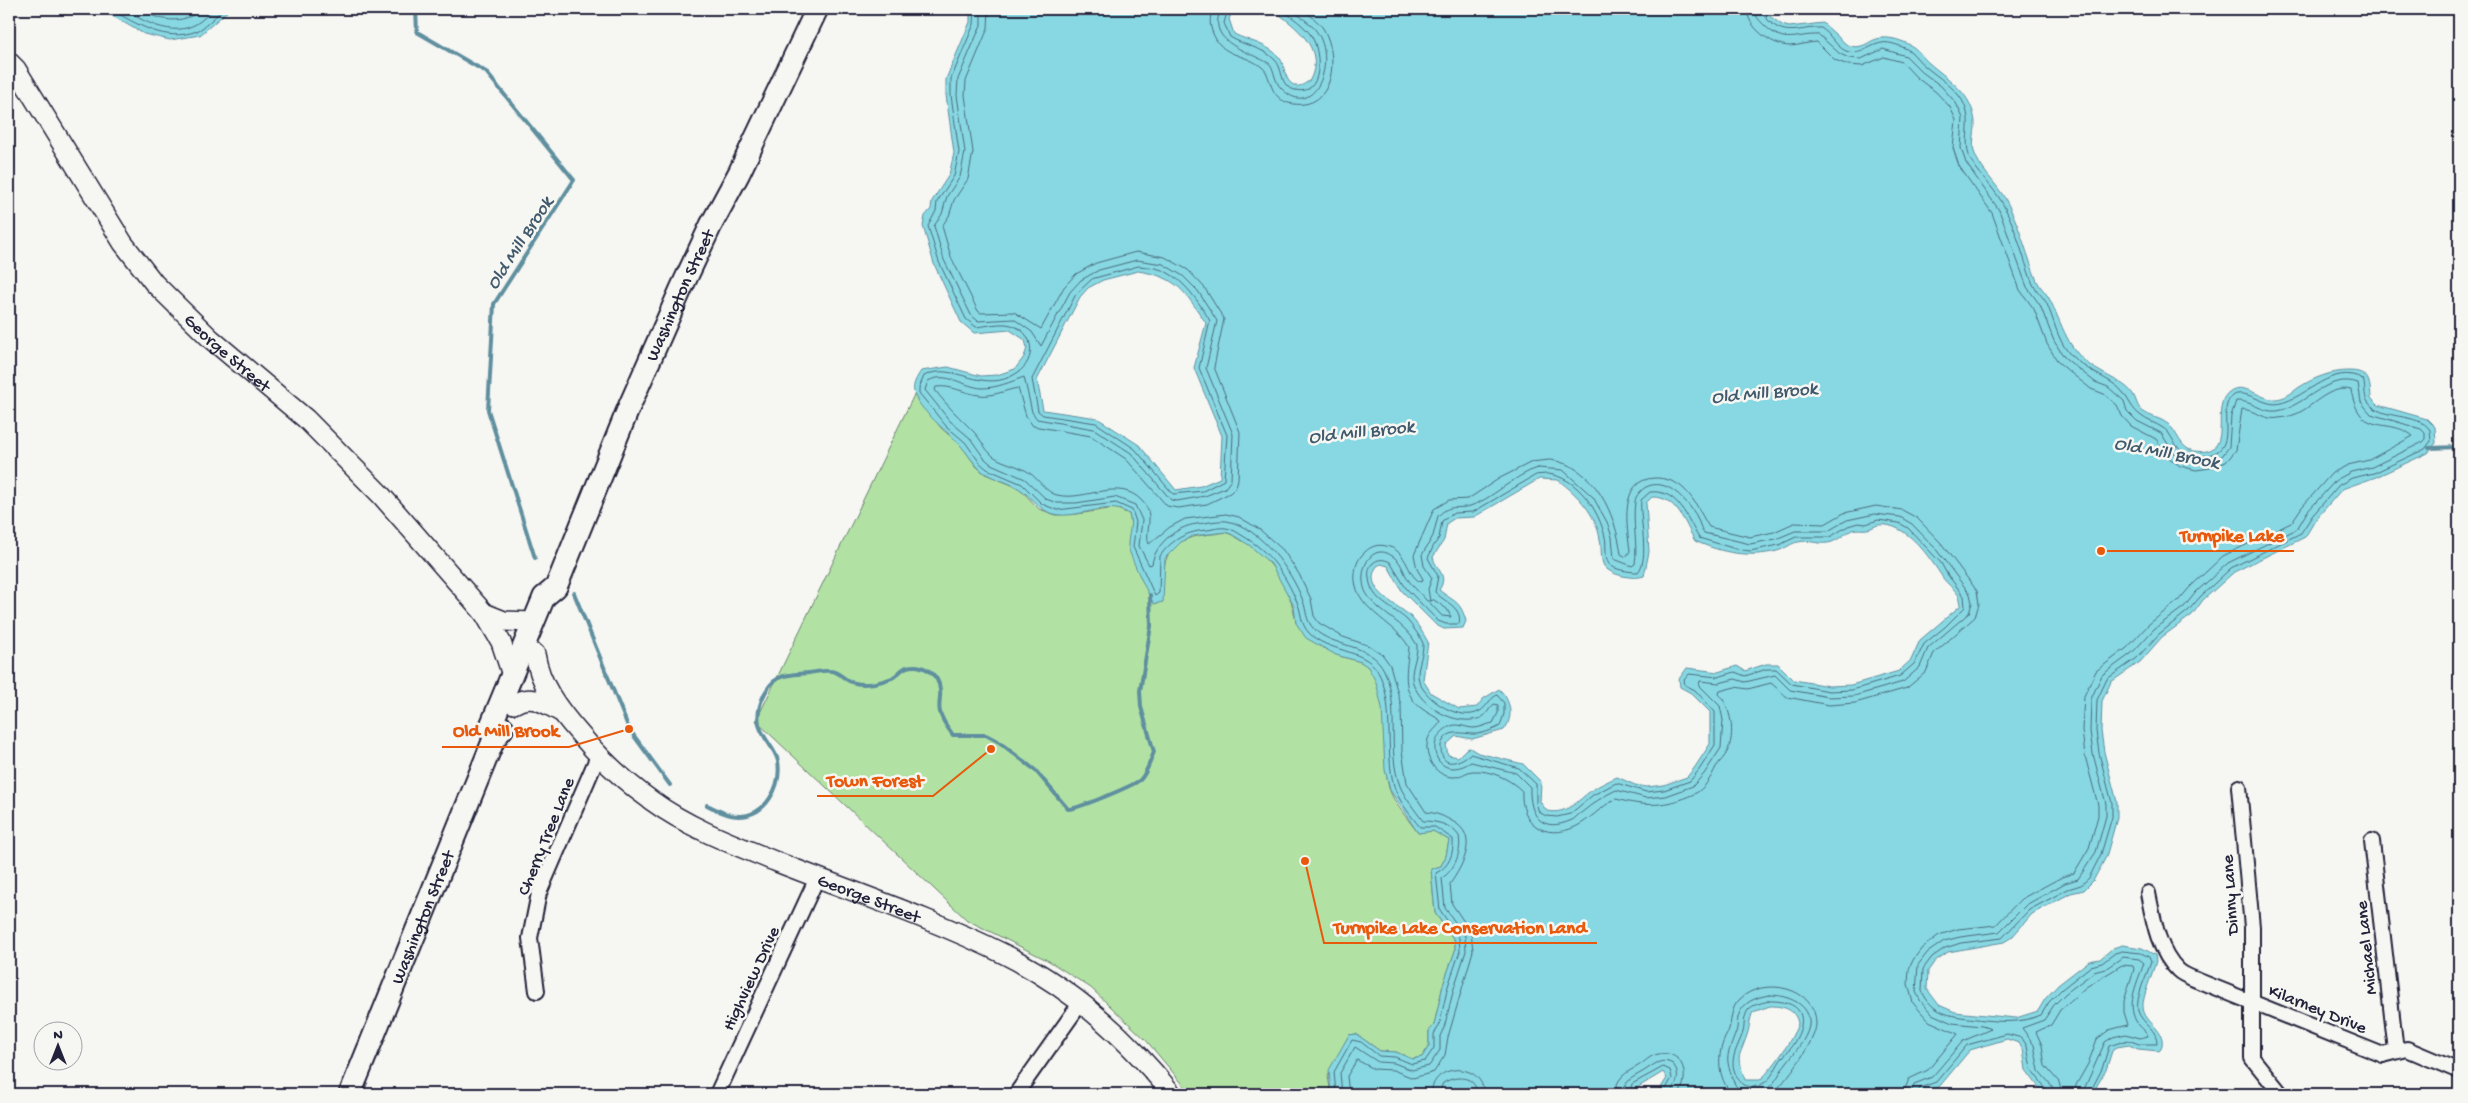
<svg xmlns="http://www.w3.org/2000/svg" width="2468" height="1103" font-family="'Gochi Hand',sans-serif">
<rect width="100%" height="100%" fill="#f6f6f2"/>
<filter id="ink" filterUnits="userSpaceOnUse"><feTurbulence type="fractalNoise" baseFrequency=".02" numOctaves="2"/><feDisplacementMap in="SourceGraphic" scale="10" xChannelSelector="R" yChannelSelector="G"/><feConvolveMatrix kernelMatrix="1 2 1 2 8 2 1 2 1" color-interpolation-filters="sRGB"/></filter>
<g filter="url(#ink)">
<path fill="#b1e2a3" stroke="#6a826f" d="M914,395L942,429L961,445L976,466L985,474L1019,488L1039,509L1056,515L1077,514L1115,508L1129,514C1135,534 1122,542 1135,561L1163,576C1165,544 1183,537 1212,534C1218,534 1224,531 1230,534C1266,549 1291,585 1296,623C1308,633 1321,645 1335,654C1346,660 1360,658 1369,668C1391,693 1380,756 1389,788C1394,804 1409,820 1418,833L1433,831L1449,840L1446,856L1441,866L1431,869L1435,913L1455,941V951L1443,985L1434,1025L1429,1031V1046L1422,1057L1412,1059L1396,1052L1380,1051L1356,1034L1349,1035L1328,1076L1331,1094H1191L1145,1039L1091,988L1049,961L967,920L756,721Z"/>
<path fill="#87d8e2" stroke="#5f8f9f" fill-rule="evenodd" d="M55,9H230L200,35L170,40L144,34L100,9Z
M970,9H1237L1233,10L1229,19L1234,34C1248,41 1268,44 1279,57C1286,65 1283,82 1296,86C1301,87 1306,83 1310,80C1326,48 1295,26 1272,9H1760L1782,25L1789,27L1823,23L1847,45C1865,51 1868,39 1882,38C1891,37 1903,41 1910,45C1918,49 1922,57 1929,63C1946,78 1969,91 1974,116C1978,130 1969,143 1976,157C1984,174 2001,188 2009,206C2021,230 2027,256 2037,281C2040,288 2048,294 2051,302C2065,331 2069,355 2101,372C2112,379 2128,384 2134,396C2137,402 2137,406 2142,411C2150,417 2161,418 2168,424C2178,432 2180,449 2194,451C2238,457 2208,408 2229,392C2244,380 2261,401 2276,399C2286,398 2291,393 2298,388C2313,378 2331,371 2349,371C2369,371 2370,381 2371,398L2378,405L2427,419L2435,427L2436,443L2428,453L2376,477L2342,489L2316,519L2305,537L2234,572L2203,600L2192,615L2162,637L2140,662L2111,682L2102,701L2101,731L2104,752L2117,802V818L2106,857L2093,881L2084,890L2071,893L2032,914L2012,937L2004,942L1948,952L1935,961L1928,971L1927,989L1939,1005L1955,1012L2016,1018L2038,1011L2045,999L2058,985L2089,961L2100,959L2113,948L2122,945L2142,948L2155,955L2156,961C2153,973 2142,997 2143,1007C2144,1024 2168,1029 2161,1049L2159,1051L2138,1049L2129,1045L2117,1047L2112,1051L2106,1070L2092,1094L2043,1093L2026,1070L2023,1049L2019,1043L2007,1039L1970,1050L1939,1087L1916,1094H1657L1667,1078L1663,1072L1635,1089L1633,1094H1468L1461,1088L1448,1094H1331L1329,1070L1349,1035L1356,1034L1380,1051L1396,1052L1412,1059L1422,1057L1429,1046V1031L1434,1025L1443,985L1455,951V941L1435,913L1431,869L1441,866L1446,856L1449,840L1433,831L1418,833L1390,790L1385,770L1382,708L1376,682L1368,667L1361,662L1336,655L1306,638L1296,623L1294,606L1271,564L1249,545L1231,534L1225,532L1193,536L1181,542L1165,558L1163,602L1154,604C1149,597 1127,550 1128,545C1128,534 1133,525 1129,514C1108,499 1078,520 1054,514C1037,510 1032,496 1018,488C1007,481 993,479 983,472C974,465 969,455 961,446C950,433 917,409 914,392C912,385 917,377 921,371L948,367L981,376L997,375L1015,369L1024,357L1027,348L1025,340L1010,330L974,333L961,322L934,264L923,226L925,216L931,209L932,201L949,175L954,153L946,95V79L970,22ZM1138,271C1178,277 1184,291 1206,323L1194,368L1222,436L1220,478L1201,486L1176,490L1139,445L1097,418L1043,410L1037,380L1080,297L1088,288L1103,280ZM1539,479L1558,480C1578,495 1596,514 1600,539C1602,547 1600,559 1604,566C1610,575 1633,580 1644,576L1649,552L1646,503L1652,497C1677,496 1685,524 1695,541C1722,553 1749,558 1777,551C1785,549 1791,543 1798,542C1810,539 1820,546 1832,542C1840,539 1845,533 1852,530C1858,528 1861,530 1867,529C1871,529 1874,526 1878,525C1906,521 1930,558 1943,578C1949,587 1963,593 1960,606L1920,640L1911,660L1899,671L1851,685L1829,686L1794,680L1778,664H1766L1745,671L1737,666L1718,672L1687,668L1679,679L1680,687L1691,693L1710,712V744L1695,767L1687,777L1664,785L1647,787L1635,785L1617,777C1608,781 1600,785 1592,790C1577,801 1567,815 1547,811L1540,802L1541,782L1523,764L1478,753L1470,748L1466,749L1458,757L1448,755L1446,745L1456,736L1472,739L1504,730C1514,717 1511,700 1499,689L1483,699L1477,707L1459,709L1431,693L1423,680L1428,642C1423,633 1417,623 1410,616C1397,604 1361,589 1377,566L1381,564L1388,566L1402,591L1436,625L1444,629L1463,628L1466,621C1460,600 1454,602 1439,590C1449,575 1436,570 1433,557L1444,540L1447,523L1455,518L1474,517ZM1770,1006C1783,1006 1796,1009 1798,1024C1790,1043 1775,1066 1760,1080H1745C1736,1052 1738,1062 1747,1035C1750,1027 1749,1020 1753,1012Z"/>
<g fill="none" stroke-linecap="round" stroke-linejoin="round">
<path stroke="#4a6b7e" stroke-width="1" d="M110,9C137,24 165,43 197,31C206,27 216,15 224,9
M123,9C143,21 172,38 196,24C203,20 208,14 214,9
M138,9C160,21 182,26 202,9
M975,9L974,24L951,79V95L959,152L954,176L937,202L936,211L928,226L939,262L966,319L976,327C987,326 1001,322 1011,325C1035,332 1037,360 1017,373C983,396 953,360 924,376L919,388V393L946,426L965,442L980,463L987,469L1022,484L1042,504L1057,510L1116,503L1132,510L1136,522L1133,547L1155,596L1159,593L1160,556C1172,539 1188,531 1208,530C1213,529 1220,527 1226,528C1233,529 1238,533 1243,536C1270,552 1285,574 1297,602C1302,613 1300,623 1309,633C1327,652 1364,649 1377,670C1396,702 1384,750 1394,786C1398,800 1411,816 1420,827H1435L1453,839C1454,854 1449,867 1436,873L1440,910L1459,938L1460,951L1448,986L1439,1026L1434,1034V1048L1425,1061L1412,1064L1395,1057L1379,1056L1361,1042L1352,1040L1334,1072L1336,1094
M981,9V25L958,79L957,95L965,152L960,177L947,196L942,214L934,226L944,260L971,315L978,321L1014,319L1032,332L1041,346L1070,292L1081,280L1099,270L1137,260L1163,264L1183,276L1198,291L1217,321L1206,368L1233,434L1231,480L1225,488L1205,496L1177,501L1171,500L1131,453L1094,429L1037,419L1032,412L1024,377C1010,382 997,388 982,388C964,387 947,371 928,381L925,390L950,421L970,438L984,458L991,464L1025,479L1046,499L1057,503H1076L1115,497L1135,505L1142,520L1139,546L1149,565L1152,564C1155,544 1177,526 1197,524C1206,523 1218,520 1227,521C1261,528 1292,571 1303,601C1307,611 1305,620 1314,629C1333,648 1371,643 1384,670C1401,707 1386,750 1400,786C1405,798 1415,810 1423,821C1436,821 1451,824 1459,836C1462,851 1455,870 1442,878L1445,908L1465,936L1466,951L1454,988L1444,1028L1440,1036V1050L1429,1066L1412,1070L1394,1063L1378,1062L1355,1047L1340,1073L1342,1094
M989,9L988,28L966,81L965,95L973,152L968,179L954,200L949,216L942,226L951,257L978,311L981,313L1014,312L1041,329L1064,287L1076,274L1096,263L1136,252L1165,257L1188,270L1204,287L1224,319L1214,367L1240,432L1238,479L1236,487L1230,493L1207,504L1178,508L1167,506L1126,459L1091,436L1033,426L1026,416L1018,388C1005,390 993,397 979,395C963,393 952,385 936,387L935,390C947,406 960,418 974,432C981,439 985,450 993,456C1004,464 1020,465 1031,474C1039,480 1047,493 1057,495C1085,502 1119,476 1142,501C1156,515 1144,532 1149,544L1170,527L1185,519L1226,514L1239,517L1259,529L1283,550L1299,574L1311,599L1314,616L1319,623L1343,637L1370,646L1382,654L1390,665L1401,705L1402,751L1407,783L1426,812C1437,813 1443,816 1452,821C1480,835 1463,865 1450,884L1452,904L1471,932L1473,951L1448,1037L1445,1055L1434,1072L1413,1078L1393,1070L1374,1069L1357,1060L1347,1076L1349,1094
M1213,9C1210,16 1209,23 1212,31C1222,59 1244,52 1263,68C1272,76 1268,100 1293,104C1335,110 1339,56 1324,30C1319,21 1309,15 1302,9
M1221,9C1205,43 1249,51 1270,64C1275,71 1274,81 1281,88C1313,122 1338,63 1317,32C1311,23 1299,16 1291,9
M1228,9L1224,23L1230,37C1244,46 1263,47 1275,60C1284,69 1279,87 1295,90C1324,97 1321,52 1312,37C1306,26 1290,16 1281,9
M1747,9C1747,27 1771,45 1789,46C1799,46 1808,42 1817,42L1835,60L1848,65L1862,66L1884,57L1902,62L1917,78L1936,92L1950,107L1956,120L1953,148L1959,166L1992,213L2020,290L2034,309L2047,344L2058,362L2071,373L2091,389L2104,394L2117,405L2122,416L2131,426L2156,439L2168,457L2180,466L2196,470L2210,468L2226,462L2236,450L2242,409C2255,410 2265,421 2279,418C2287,417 2296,415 2302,411C2317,402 2332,385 2351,390C2360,439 2388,416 2413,436L2369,460L2348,465L2332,473L2302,507L2291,523L2223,556L2190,587L2178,601L2149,624L2127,648L2096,671L2084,696L2082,730L2085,756L2098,805V816L2089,848L2074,873L2062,877L2021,899L1996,925L1958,929L1939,935L1922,948L1913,960L1909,969L1908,984L1913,1003L1929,1021L1958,1034L1928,1070L1909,1079L1903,1094
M1754,9C1755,16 1759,20 1764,25C1785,46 1795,34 1819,35L1840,54L1849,58L1861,59L1883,49L1906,56L1922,72L1941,86L1956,103L1963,118L1961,148L1966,163L1999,210L2027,287L2040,305L2054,341L2064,357L2076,367L2095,382L2108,387L2124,401L2127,411L2137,421L2161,433L2173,452L2184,460L2196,463L2209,461L2222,456L2229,447L2231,416L2236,401C2251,400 2262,413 2277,411C2305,407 2327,372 2358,383L2361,402L2371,414L2421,429L2425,433V439L2421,443L2372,467L2351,472L2336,480L2307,512L2297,529L2228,563L2196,592L2184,607L2154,629L2132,653L2102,675L2091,699L2090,731L2093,754L2106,804V816L2096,852L2078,879L2065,883L2026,905L1999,932L1960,937L1944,941L1927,953L1918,965L1916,992L1920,1000L1932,1014L1952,1023L1982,1026L1991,1029L1963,1041L1932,1077L1914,1084L1911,1094
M1760,9C1761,14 1765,17 1769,21C1786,38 1801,27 1821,28C1831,34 1836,47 1846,51C1861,57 1868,45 1882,43C1889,41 1904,47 1910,51C1916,56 1920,63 1926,67C1939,78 1953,86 1962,100C1976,124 1960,141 1972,162C1982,178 1997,191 2005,208C2017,231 2023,258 2032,282C2035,290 2043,296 2047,304C2054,320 2057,338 2068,352C2080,366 2096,373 2111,382C2128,392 2128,406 2140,415C2147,421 2156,423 2163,428C2170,432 2172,440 2177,446C2185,458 2205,459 2218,451C2235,439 2217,408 2233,395C2250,389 2264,408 2281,403C2307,397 2333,362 2363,379C2366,386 2363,395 2368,402C2381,421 2419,412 2430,430L2431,441L2425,449L2374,473L2352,478L2339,485L2312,516L2301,533L2231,568L2200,597L2188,611L2159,634L2137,658L2107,679L2097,700L2096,731L2099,753L2112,803V817L2101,854L2089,878L2081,885L2068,889L2029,910L2002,938L1961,943L1945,948L1932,957L1923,969L1922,991C1934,1019 1960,1016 1984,1020C2005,1022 2021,1023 2041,1015L2049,1002L2062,989L2091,966L2102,963L2115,953L2122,951L2141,953L2149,957L2151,962C2147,975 2135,997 2138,1011C2142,1024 2158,1029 2157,1044H2139L2128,1040L2109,1046L2102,1069L2089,1094
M1139,266C1146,267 1155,267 1162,270C1184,279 1199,302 1210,321L1199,368L1227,435L1224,480L1203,491L1173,494L1135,449L1096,423L1043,415L1038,411L1032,379L1076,294L1092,279Z
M1550,460C1595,465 1616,515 1621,554L1626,557L1630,551C1627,527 1618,479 1655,478C1665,478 1675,481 1683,488C1696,500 1700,513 1709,527L1750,537L1774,532L1794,523L1825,524L1844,513L1876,506L1902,510L1917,518L1941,543L1977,591L1979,604L1975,617L1934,653L1926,672L1907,688L1855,703L1829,705L1787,697L1771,683L1748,689L1735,687L1720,691L1719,694C1731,708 1736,734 1727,752C1725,757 1719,762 1716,767C1711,777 1705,789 1694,794C1665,807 1646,807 1616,799C1601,806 1590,820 1575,827C1544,841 1520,823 1522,791C1510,779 1491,770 1473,771C1468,771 1462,776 1455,777C1436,778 1423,757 1428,739C1431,731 1438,727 1441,721C1435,716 1427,713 1421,708C1400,692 1407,669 1409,647C1394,620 1351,609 1355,572C1356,564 1359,557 1365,552C1371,546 1378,544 1386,546C1409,550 1407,579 1422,582L1423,579L1417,569L1414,555L1434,509L1449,500L1468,499L1500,478L1532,462Z
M1538,468L1563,470L1593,497L1607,522L1612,537L1614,559L1632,566L1635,564C1638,544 1632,523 1635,502C1635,496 1641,490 1646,487C1667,477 1686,500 1696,515C1699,521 1700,527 1704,533L1750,544L1776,539L1795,531H1828L1847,520L1875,514L1900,517L1912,524L1935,548L1970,594L1972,603L1969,613L1928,648L1920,667L1903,682L1854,696L1829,697L1790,690L1775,675L1745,682L1735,679L1719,683L1700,681L1699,685L1720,706L1723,720L1721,748L1704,774L1693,786L1665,796L1646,798L1616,790C1603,796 1592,804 1581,813C1577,815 1575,819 1572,820C1541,834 1529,815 1530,787L1516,773L1471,762C1436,784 1421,739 1451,726C1459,723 1466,728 1474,728C1480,728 1487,724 1493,723L1498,713V705L1494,704C1489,708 1487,715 1481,718C1456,727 1421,707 1413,683C1409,671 1418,657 1417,645C1404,621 1382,616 1368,596C1354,576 1370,537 1395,558C1402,563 1404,574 1409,581C1414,588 1421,594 1427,601H1430L1428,589L1432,578L1424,566L1422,555L1433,536L1438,516C1451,503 1456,510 1470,506C1490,501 1515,474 1538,468Z
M1548,474C1577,477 1599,510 1605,537C1607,544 1604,557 1609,564C1614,570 1630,572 1638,572C1650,559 1639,518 1641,500L1650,492C1679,489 1687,519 1699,538L1736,549L1750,551L1779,545L1796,537H1830L1848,526L1858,523L1866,524L1878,520L1899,523L1908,528L1941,563L1947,574L1964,596L1965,607L1945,627L1924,644L1915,663L1900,676L1852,690L1829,691L1792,684L1776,669H1767L1745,676L1735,672L1718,677L1689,674L1684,680L1685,685L1695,690L1715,712V745L1699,770L1690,781L1664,790L1646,792L1616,783L1593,795L1570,814L1557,817L1546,816L1539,812L1536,803V784L1519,768L1470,754C1457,764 1440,769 1441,745C1447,729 1459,733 1472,734C1480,735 1493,730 1500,726L1504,714V703L1497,695C1489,699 1487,707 1480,711C1461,723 1425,700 1419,681C1415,670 1424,655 1423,643C1419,635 1413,627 1407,620C1393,607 1371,601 1369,578C1368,573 1369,567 1372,564C1378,558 1384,559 1390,562L1406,588L1438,621L1446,624H1459C1463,607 1444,602 1435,592L1438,576L1428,558L1434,545L1439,538L1442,521L1454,513L1473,512L1536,475Z
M1434,600L1447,609L1451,617L1442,616L1430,603L1431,601Z
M1770,995C1787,995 1812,1004 1809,1026C1806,1040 1795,1052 1787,1062C1780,1071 1777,1082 1767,1089C1757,1095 1738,1095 1734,1082C1724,1056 1727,1057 1736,1032C1738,1027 1737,1022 1738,1017C1742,1002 1756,997 1770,995Z
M1769,1001C1815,1000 1805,1033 1783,1057C1776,1065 1773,1079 1762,1084C1757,1087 1745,1088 1741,1083C1725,1062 1737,1051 1743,1032C1745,1025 1743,1018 1748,1010C1753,1004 1762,1003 1769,1001Z
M1431,1094C1432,1062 1483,1061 1484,1094
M1438,1094L1443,1083C1456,1075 1476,1075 1477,1094
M1615,1094C1616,1078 1625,1073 1638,1066C1645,1062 1650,1055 1659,1054C1684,1050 1690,1077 1679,1094
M1623,1094C1624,1078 1636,1077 1647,1069C1656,1063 1662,1058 1673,1064C1681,1075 1677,1084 1670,1094
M1629,1094L1632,1084L1663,1067L1670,1070L1672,1078L1663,1094
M1732,1094C1717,1078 1716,1053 1727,1034C1733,1022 1729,1009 1740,999C1763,976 1817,987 1816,1024C1816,1041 1785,1083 1772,1094
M1917,1094L1920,1088L1936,1082L1967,1045L2007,1034L2022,1038L2027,1046L2031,1069L2047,1090L2048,1094
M2054,1094L2052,1086L2039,1071L2034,1045L2022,1028L2044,1020L2054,1005L2066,993L2094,972L2105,969L2123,957L2139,959L2144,963C2138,981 2126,1003 2136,1021C2139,1027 2146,1030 2148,1036L2140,1038L2126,1034L2113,1037L2105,1042L2082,1094
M2062,1094L2059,1082L2045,1066L2042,1045L2036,1032L2051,1025L2060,1010L2086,987L2122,965L2133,966L2134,969L2124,1001V1012L2128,1025L2109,1030L2097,1039L2088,1064L2076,1085L2075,1094"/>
<path stroke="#5f8f9f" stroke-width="4" d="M416,9L417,32L486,72L574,180L494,304L488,410L535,558
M2429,448L2459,447
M574,593L629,729L670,785
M707,805C717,810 728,816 739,816C766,816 782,786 778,761C775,748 762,738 759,724C756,709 765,685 779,678C787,674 800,674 809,673C817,672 828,669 835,672C843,675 846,682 855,683C866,686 882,682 892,678C898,675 901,669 907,667C923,663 939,674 940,690C941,697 938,705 940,712C942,721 948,728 953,735H986L999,742L1035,770L1068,809C1078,809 1132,786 1140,780C1147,773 1150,761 1154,752L1141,707L1140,691L1151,626L1150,595"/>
<g stroke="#22223b" stroke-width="18">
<path id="street" d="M2239,787L2252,927V1058L2281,1094
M2372,841L2396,1051
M2148,893C2153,918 2158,951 2178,970C2183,975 2192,978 2199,981L2383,1055L2407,1049L2459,1071
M537,991L530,938L539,893L598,756
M717,1094L817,878
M1016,1094L1082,1001"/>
</g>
<g stroke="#22223b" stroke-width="22">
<g id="secondary">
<path id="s1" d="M9,62L16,69L123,243L154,283L211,339L306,419L381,495L484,613L501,642L512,675"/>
<path d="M484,613L504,621L533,622"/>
<path id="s2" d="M535,654C540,685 558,709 579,733C600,758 625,782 652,801C689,828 735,845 777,862C853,892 931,918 1004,954C1072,988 1125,1035 1172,1094"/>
<path d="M514,704C530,693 544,703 559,711"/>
</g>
</g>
<g stroke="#22223b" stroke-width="25">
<g id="primary">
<path id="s3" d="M494,739L490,728L544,597L556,587L561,575L629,407L681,289L711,225L739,173L817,9"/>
<path id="s4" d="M350,1094L494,739L503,728"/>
</g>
</g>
<use href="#street" stroke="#f6f6f2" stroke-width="14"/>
<use href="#secondary" stroke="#f6f6f2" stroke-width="19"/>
<use href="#primary" stroke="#f6f6f2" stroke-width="21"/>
</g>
</g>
<g text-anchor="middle" stroke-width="5" stroke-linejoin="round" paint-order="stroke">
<g font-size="18" fill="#22223b" stroke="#f6f6f2">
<text dy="6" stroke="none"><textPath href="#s3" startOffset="486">Washington Street</textPath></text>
<text dy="6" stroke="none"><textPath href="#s1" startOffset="366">George Street</textPath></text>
<text transform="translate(545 836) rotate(-68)" y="6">Cherry Tree Lane</text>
<text transform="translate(2229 895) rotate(-94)" y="6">Dinny Lane</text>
<text dy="6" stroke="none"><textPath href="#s2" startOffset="430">George Street</textPath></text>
<text dy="6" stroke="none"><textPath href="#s4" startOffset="191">Washington Street</textPath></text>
<text transform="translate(2365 948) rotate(-96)" y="6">Michael Lane</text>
<text transform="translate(750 978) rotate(-65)" y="6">Highview Drive</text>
<text transform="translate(2318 1008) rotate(22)" y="6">Kilarney Drive</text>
</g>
<g font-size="19" font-style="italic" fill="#40596d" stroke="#f6f6f2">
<text transform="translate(518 242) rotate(-57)" y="7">Old Mill Brook</text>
<text transform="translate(1764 391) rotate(-5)" y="7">Old Mill Brook</text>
<text transform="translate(1361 430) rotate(-6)" y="7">Old Mill Brook</text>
<text transform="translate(2167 451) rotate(11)" y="7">Old Mill Brook</text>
</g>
</g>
<path fill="none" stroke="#e8590c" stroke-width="2" d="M2101 551L2170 551H2294M629 729L569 747H442M991 749L933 796H817M1305 861L1324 943H1597"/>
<g fill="#e8590c" stroke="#f6f6f2" stroke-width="2">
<circle cx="2101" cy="551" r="5"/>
<circle cx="629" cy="729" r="5"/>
<circle cx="991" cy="749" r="5"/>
<circle cx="1305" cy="861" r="5"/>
</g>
<g font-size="19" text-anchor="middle" font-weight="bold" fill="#e8590c" stroke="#f6f6f2" stroke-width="5" stroke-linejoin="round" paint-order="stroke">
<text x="2232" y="541">Turnpike Lake</text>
<text x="506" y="736">Old Mill Brook</text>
<text x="875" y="786">Town Forest</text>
<text x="1460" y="933">Turnpike Lake Conservation Land</text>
</g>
<rect width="2468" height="1103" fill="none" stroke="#f6f6f2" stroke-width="30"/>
<rect x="15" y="15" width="2438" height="1073" fill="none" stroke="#22223b" stroke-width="2" filter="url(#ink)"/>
<g transform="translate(58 1046)"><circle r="24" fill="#f6f6f2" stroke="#a1a1a9"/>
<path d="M0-4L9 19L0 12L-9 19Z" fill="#22223b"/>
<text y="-8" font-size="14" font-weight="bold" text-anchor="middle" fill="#22223b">N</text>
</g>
</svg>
